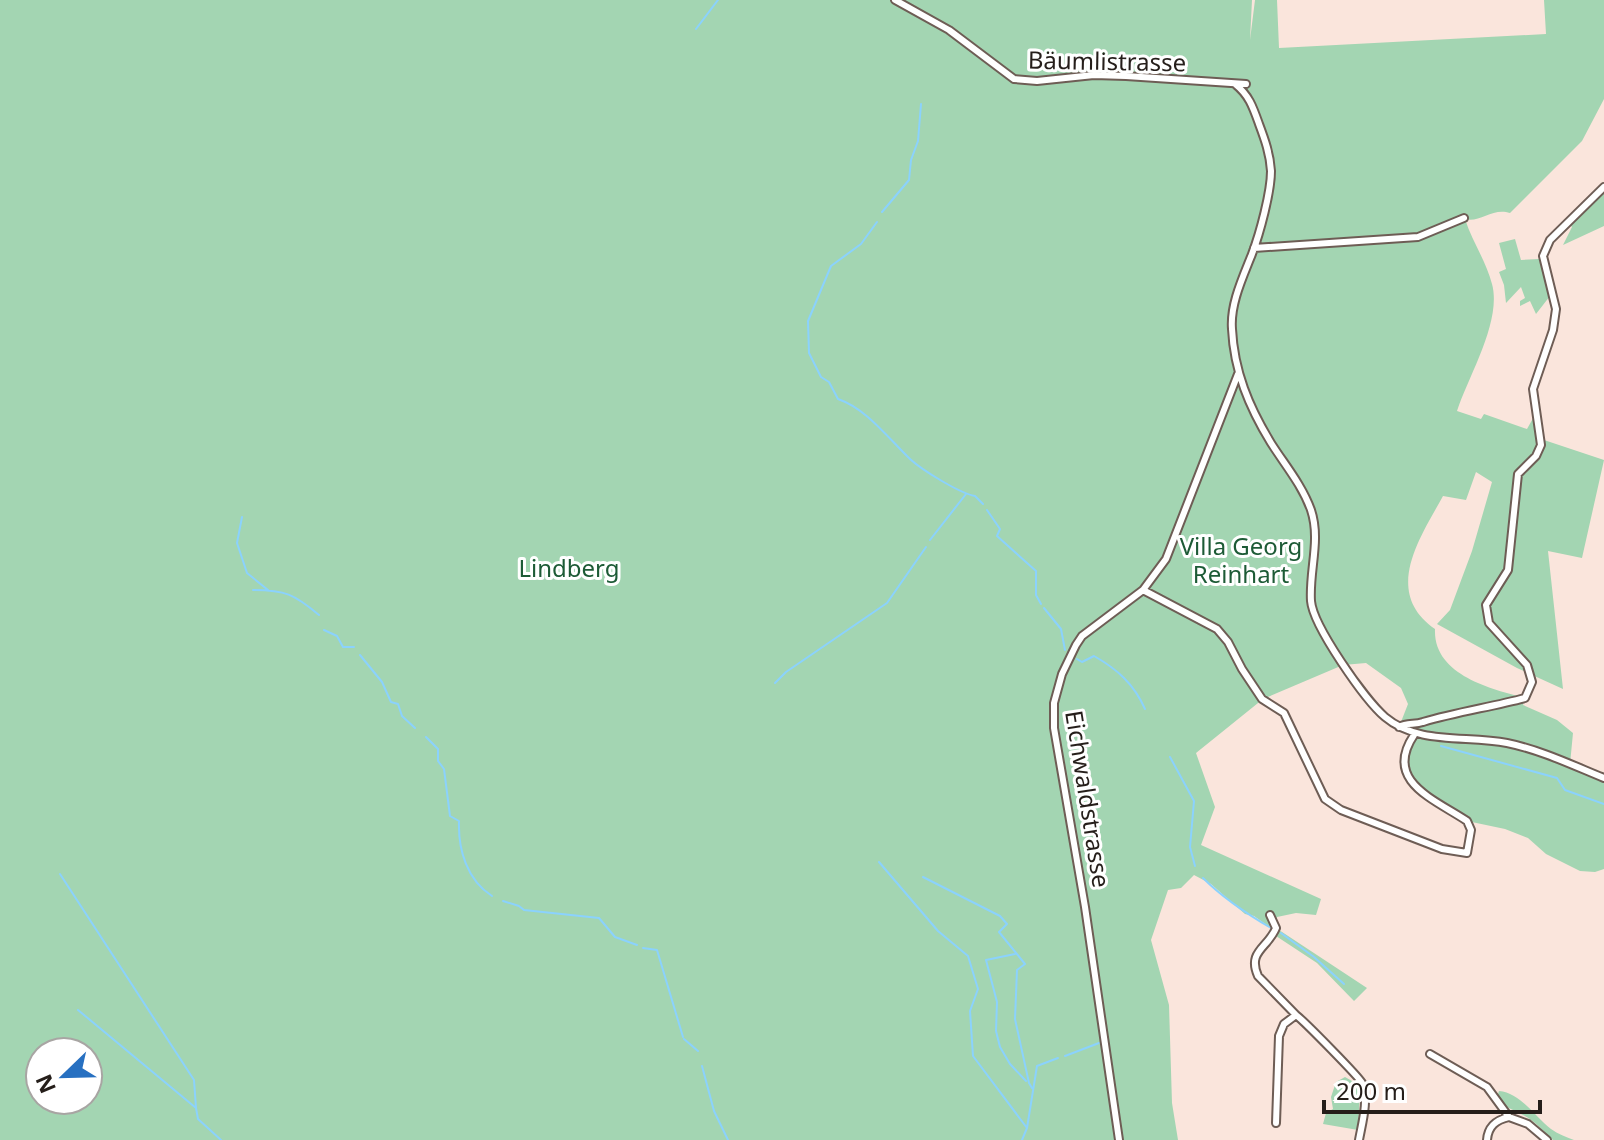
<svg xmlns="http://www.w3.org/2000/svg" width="1604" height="1140" font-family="'Noto Sans',sans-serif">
<rect width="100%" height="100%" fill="#fae5dc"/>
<path fill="#a3d5b2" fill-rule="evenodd" d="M0,0H895L901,2L902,0H1252L1250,40L1255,0H1277L1279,48L1546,34L1544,0H1604V99L1582,141L1510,213C1493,207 1480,223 1465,219C1472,241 1486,261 1492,284C1502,321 1469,375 1457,411L1481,419L1484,414L1527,429L1536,413L1541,439L1604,460L1582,558L1548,551L1563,689L1517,668L1437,624L1450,610L1472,551L1492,482L1476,472L1466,500L1443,496C1420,538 1382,592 1435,629C1433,675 1491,689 1525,698L1523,705L1557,720L1573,733L1570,764L1604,778V869L1595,872L1580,871L1546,854L1528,838L1505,829L1467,821L1413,785L1403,756L1413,735L1399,727L1408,704L1401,688L1366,663L1343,665L1263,699L1196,753L1215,807L1201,845L1321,899L1316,915L1296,913L1277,917L1271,928L1254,916L1245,914L1211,884L1194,875L1181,888L1168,890L1151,940L1169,1005L1172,1103L1178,1140H0ZM40,1052H88V1100H40Z
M1604,187V226L1563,245L1572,227L1567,221Z
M1515,239L1521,260L1539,259L1550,296L1536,314L1530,301L1520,306V301L1525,298L1521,287L1506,303L1504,285L1499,272L1506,269L1499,243Z
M1276,928L1367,988L1354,1001L1317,963L1273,934Z
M1345,1077L1359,1085L1360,1089L1358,1130L1323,1124L1326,1113L1333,1109L1331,1097L1336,1082Z
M1499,1091C1521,1093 1535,1117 1551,1129C1558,1134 1566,1137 1574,1140H1553C1544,1132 1534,1120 1523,1115C1512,1109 1505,1108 1497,1097Z"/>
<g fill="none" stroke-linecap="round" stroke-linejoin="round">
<path stroke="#8bd2fd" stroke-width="2" d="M696,29L718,0
M882,212L909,180L911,160L918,141L921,104
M877,222L861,244L831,266L808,321L809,353L821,377L829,382L838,399C867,409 888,438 910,459C922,470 959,493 975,496L983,504
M987,510L1000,529L997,536L1036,571V595L1041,604
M242,517L237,543L247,573L268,590
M930,540L966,494
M253,590C285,590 294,594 319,615
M1044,608L1061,629L1065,650
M324,630L337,636L343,647H354
M360,655L382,682L391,702L398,704L402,716L415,728
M1077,659L1082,662L1094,656C1117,669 1134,684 1145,709
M775,683L786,672L887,603L926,547
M426,737L438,749V761L444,769L450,816L459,821C458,850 467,880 492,896
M1441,746L1557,778L1565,790L1604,804
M1170,757L1194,801L1190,847L1195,866
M879,862L938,931L968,956L978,989L970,1011L973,1056L1027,1128
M60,874L194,1080L196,1108
M923,877L1000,916L1007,924L999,932L1025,964L1017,970L1015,1019L1029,1083L1032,1088
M1203,878C1223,898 1247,914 1271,928
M503,901L519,906L524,910L599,918L615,937L637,945
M1281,933L1314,957L1344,984
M643,948L657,950L683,1037
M1015,954L986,960L997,1002L996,1031L1000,1047L1010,1064L1026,1081
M78,1010L196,1108L198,1119L221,1140
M684,1039L698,1051
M1065,1056L1099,1043
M702,1066L714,1111L728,1140
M1022,1140L1027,1128L1037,1066L1058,1058"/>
<g stroke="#6e5d55" stroke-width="10">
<path id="minor" d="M895,0L949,30L1014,79L1037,81L1094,75L1126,76L1246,84
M1235,84C1249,95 1253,107 1259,124C1265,140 1270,154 1271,171C1271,192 1260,233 1252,254C1243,277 1230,304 1232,329C1234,371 1249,407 1271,443C1285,465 1302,485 1311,510C1321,540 1309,570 1311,601C1313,626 1365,700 1385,717C1418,745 1466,735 1507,743C1541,750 1572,765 1604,778
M1254,248L1418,237L1464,218
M1143,590L1217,629L1228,642L1242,669L1262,699L1284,713L1325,799L1341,810L1442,849L1467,853L1471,830L1467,821C1434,799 1383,781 1414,735
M1399,727C1407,722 1414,725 1423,722C1457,712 1491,707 1525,698L1532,682L1527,665L1489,623L1486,605L1508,570L1518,474L1536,456L1541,445L1533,389L1553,330L1556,309L1543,256L1550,240L1604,187
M1270,915L1276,928C1268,948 1247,951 1258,976L1296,1015
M1430,1054L1487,1087L1509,1117
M1276,1123L1279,1036L1284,1024L1296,1015C1305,1022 1360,1078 1362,1083C1369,1100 1362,1123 1359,1140
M1119,1140L1085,907L1054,728V703L1062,674L1076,645L1082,636L1143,590L1166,559L1238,374
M1487,1140C1488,1126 1496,1120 1509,1117L1528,1124L1547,1140"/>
</g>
<use href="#minor" stroke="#fff" stroke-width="6"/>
</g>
<g text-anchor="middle" stroke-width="6" stroke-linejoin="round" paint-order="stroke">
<g font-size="24" fill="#251e1a" stroke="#fff">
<text transform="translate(1107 62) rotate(1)" y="8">Bäumlistrasse</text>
<text transform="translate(1087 799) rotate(81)" y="8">Eichwaldstrasse</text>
</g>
<g font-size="24" fill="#1d5b36" stroke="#fff">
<text x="1241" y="555">Villa Georg<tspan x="1241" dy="28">Reinhart</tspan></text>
<text x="569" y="577">Lindberg</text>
</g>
</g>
<g transform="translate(64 1076) rotate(247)"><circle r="38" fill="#ffffff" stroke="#a8a5a3" stroke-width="2"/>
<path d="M0-6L14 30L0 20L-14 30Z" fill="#2770c1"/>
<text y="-12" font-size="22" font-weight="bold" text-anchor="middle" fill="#251e1a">N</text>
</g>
<path d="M1324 1100v12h216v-12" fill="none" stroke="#251e1a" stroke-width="4"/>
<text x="1336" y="1100" font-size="24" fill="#251e1a" stroke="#ffffff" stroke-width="6" paint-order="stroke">200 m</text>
</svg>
